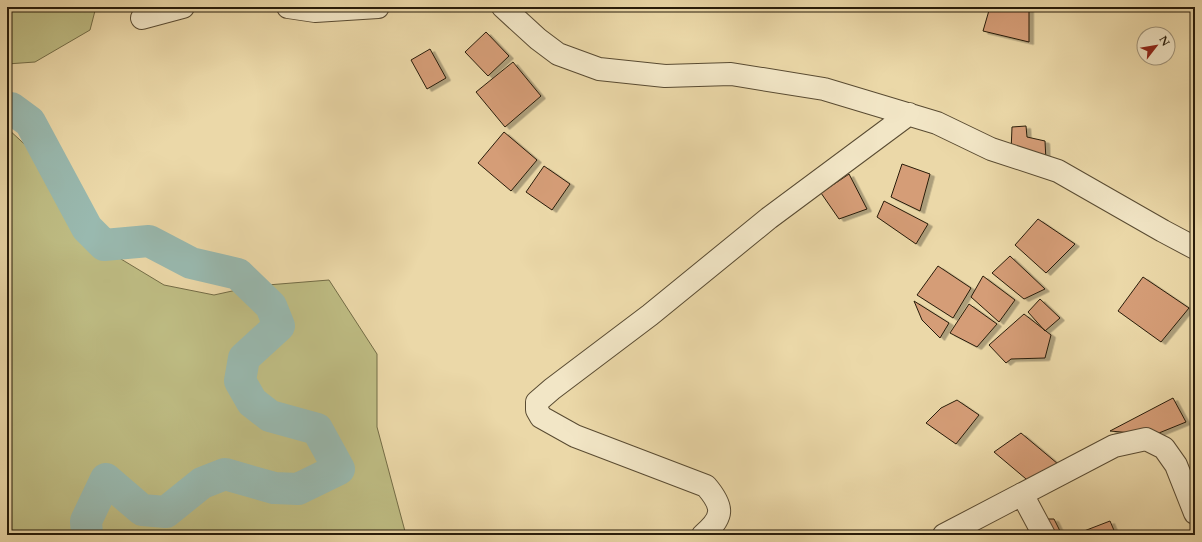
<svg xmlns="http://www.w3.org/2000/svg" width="1202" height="542" font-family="Cardo,serif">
<defs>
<filter id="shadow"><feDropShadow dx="4.5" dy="2.5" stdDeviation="0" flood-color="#0004"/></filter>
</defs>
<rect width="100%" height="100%" fill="#ebd8a8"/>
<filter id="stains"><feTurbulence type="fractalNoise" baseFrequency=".005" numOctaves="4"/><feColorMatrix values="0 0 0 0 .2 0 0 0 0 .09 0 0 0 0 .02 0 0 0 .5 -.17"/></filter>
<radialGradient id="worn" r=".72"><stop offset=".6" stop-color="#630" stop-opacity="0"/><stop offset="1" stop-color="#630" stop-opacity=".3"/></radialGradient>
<path fill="#bebc83" stroke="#736c46" d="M7,7H96L90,30L35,62L7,64Z
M7,128L59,176L95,227L111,253L164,285L214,295L255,286L329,280L377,354V427L406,535H7Z"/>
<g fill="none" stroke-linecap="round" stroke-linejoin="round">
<path stroke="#99b9af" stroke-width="32" d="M7,109L11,108L30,122L87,228L104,245L149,241L191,263L238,274L271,306L279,326L244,358L240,381L252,402L270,416L317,429L339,469L298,489L274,488L225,474L202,483L166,512L142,510L106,479L86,521L87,535"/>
</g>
<path fill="#d59d77" stroke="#281c0a" filter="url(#shadow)" d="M990,7H1029V42L983,31Z
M486,32L509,56L488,76L465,52Z
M430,49L446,78L427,89L411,60Z
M513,62L541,96L505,127L476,92Z
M1026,126L1027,137L1045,141L1046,161L1011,152L1012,127Z
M504,132L537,160L511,191L478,163Z
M902,164L930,174L920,211L891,197Z
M544,166L570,184L552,210L526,192Z
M849,174L867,209L839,219L821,193Z
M884,201L928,224L916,244L877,217Z
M1038,219L1075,244L1046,273L1015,245Z
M1010,256L1045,289L1024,299L992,273Z
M938,266L971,288L953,318L917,295Z
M983,276L1015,300L999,322L971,297Z
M1143,277L1189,308L1161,342L1118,311Z
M1040,299L1060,318L1045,331L1028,312Z
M914,301L949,323L940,338L922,320Z
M969,304L997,324L977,347L950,333Z
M1024,314L1051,335L1045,358L1011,359L1006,363L989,345Z
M1173,398L1186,422L1154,435L1110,431Z
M957,400L979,415L956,444L926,423L941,408Z
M1021,433L1058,464L1032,484L994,452Z
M1040,519H1054L1062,535H1048Z
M1110,521L1116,535H1086L1084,531Z
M1035,525L1040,535H1021Z"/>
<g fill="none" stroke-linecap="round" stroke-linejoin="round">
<g stroke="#594b32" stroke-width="24">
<path id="minor" d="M288,7L315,11L378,7
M503,7L538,39L558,54L599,69L665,76L731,74L824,89L937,123L991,149L1058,171L1163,231L1195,248
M142,18L183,7
M1022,494L1044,535
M703,535C724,517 724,507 706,486L575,436L541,417L537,410V402L552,389L650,315L769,218L909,114
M944,535L1114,446L1146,439L1164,448L1176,465L1195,513"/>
</g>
<use href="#minor" stroke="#f2e6c6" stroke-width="22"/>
</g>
<rect width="1202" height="542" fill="none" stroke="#ebd8a8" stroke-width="24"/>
<rect x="8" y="8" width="1186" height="526" fill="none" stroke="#281c0a" stroke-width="2"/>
<rect x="12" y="12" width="1178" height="518" fill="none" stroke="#281c0a"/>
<g transform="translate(1156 46) rotate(59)"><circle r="19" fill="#f2e6c6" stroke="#a1957b"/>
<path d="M0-3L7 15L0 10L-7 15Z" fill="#8f2418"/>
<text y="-6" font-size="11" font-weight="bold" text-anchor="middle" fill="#281c0a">N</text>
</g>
<rect width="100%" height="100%" filter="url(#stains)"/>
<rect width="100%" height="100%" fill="url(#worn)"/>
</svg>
